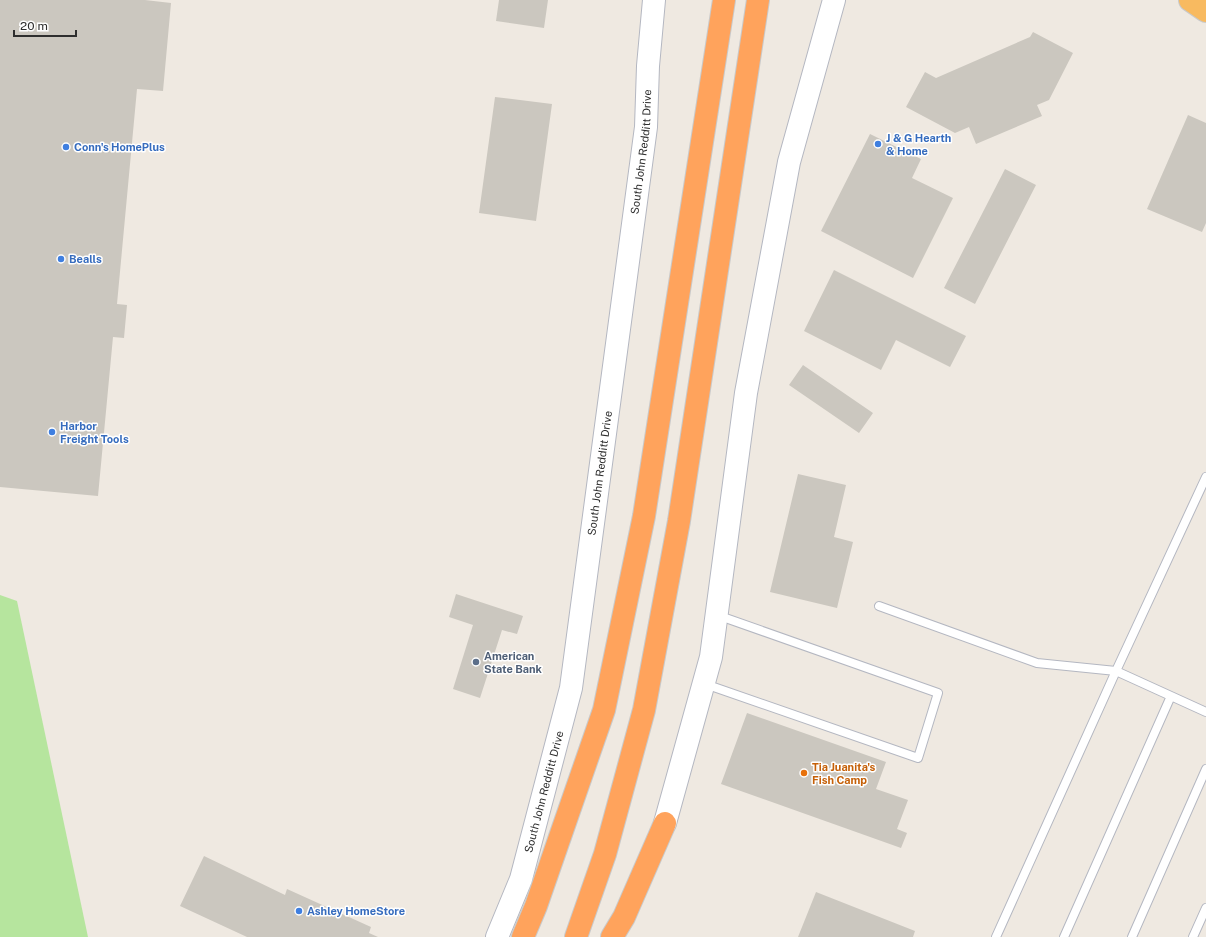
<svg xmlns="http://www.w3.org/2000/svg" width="1206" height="937" font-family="'Public Sans',sans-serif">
<rect width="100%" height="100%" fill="#efe9e1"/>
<path fill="#b6e59e" d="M0,595L17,601L88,937H0Z"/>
<path fill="#cbc7bf" d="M0,0H145L171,3L163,91L137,89L117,304L127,305L124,338L113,337L98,496L0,487Z
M499,0H548L544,28L496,21Z
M1033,32L1073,53L1049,100L1037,105L1042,116L976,144L969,127L955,133L906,107L925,72L936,78L1030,37Z
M495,97L552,104L536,221L479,213Z
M1188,115L1206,123V223L1202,232L1147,209Z
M870,134L921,159L912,178L953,198L913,278L821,231Z
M1005,169L1036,185L975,304L944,288Z
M834,270L966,336L950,367L896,340L881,370L804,331Z
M803,365L873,413L859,433L789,385Z
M798,474L846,485L834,537L853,542L837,608L770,592Z
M456,594L523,616L517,634L502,630L480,698L453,689L473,625L449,617Z
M747,713L886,762L876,789L908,800L897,829L907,833L901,848L721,784Z
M204,856L285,895L287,889L371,927L369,933L378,937H247L180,906Z
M816,892L915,931L913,937H798Z"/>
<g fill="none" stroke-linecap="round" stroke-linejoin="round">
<g stroke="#b4b7c1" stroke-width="10">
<path id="service" d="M879,606L1037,663L1116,671L1206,477
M705,684L918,758L938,693L717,615
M996,937L1116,671L1206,712
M1064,937L1171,696
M1132,937L1206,769
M1193,937L1206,908"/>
</g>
<g stroke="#b4b7c1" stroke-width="24">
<g id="secondary">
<path d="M665,823L711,657L746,393L789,162L834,0"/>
<path id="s1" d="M497,937L521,879L571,688L646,127L648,66L654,0"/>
</g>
</g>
<g stroke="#c9c9c9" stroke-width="24">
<path id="trunk" d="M1190,0L1206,11"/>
</g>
<g stroke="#c9c9c9" stroke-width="24">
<path id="motorway" d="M523,937L536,906L604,710L644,516L724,0
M576,937L605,854L644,710L679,521L758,0
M612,937L624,917L665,823"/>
</g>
<use href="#service" stroke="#fff" stroke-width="8"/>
<use href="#secondary" stroke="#fff" stroke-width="22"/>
<use href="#trunk" stroke="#f8ba60" stroke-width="22"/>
<use href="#motorway" stroke="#ffa35c" stroke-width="22"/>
</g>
<g fill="#3f7fe0" stroke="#fff" stroke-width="1.5">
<circle cx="878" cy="144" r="4"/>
<circle cx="66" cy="147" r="4"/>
<circle cx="61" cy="259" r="4"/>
<circle cx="52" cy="432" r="4"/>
<circle cx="299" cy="911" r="4"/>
</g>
<circle fill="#5c6f8a" stroke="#fff" stroke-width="1.5" cx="476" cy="662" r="4"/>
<circle fill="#e8710a" stroke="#fff" stroke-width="1.5" cx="804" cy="773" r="4"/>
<g text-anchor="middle" stroke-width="3" stroke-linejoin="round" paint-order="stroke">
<g font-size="11" font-weight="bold" fill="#366cbe" stroke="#fff" text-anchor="start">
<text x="886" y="142">J &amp; G Hearth<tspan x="886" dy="13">&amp; Home</tspan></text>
<text x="74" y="151">Conn's HomePlus</text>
<text x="69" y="263">Bealls</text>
<text x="60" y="430">Harbor<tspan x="60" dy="13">Freight Tools</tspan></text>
<text x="307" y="915">Ashley HomeStore</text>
</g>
<g font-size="11" fill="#2e2e2e" stroke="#fff">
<text dy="4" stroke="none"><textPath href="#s1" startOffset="801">South John Redditt Drive</textPath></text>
<text dy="4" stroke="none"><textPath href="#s1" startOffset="477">South John Redditt Drive</textPath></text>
<text dy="4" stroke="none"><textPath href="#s1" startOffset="153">South John Redditt Drive</textPath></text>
</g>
<g font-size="11" font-weight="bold" fill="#4e5e75" stroke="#fff" text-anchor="start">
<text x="484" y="660">American<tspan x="484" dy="13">State Bank</tspan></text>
</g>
<g font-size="11" font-weight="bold" fill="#c56008" stroke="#fff" text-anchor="start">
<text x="812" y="771">Tia Juanita's<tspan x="812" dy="13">Fish Camp</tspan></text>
</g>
</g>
<path d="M14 30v6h62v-6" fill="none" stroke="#2e2e2e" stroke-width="2"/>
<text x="20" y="30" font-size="12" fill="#2e2e2e" stroke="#ffffff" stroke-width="3" paint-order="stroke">20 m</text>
</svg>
